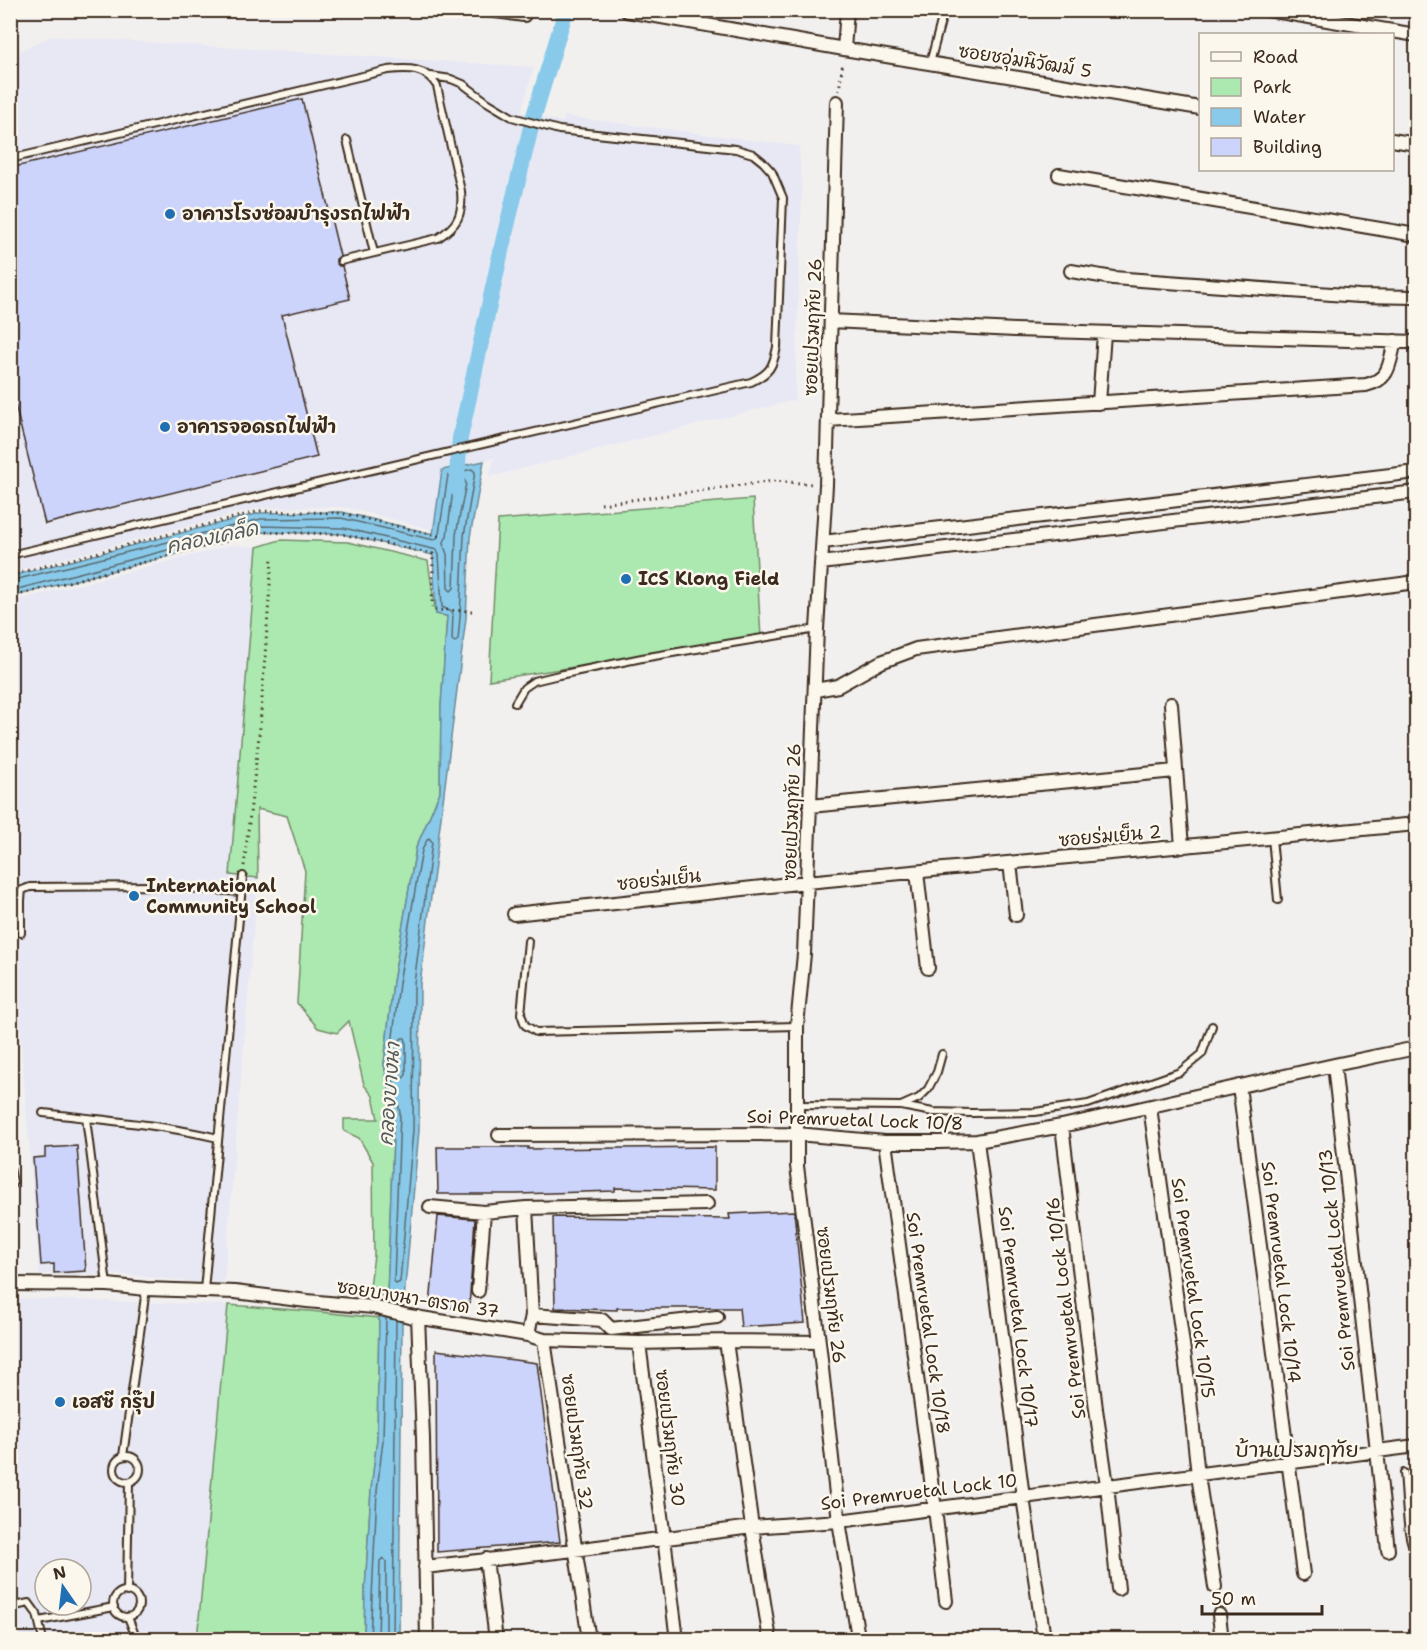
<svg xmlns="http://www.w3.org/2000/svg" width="1427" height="1650" font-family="'Shantell Sans','Playpen Sans Thai',sans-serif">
<rect width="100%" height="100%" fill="#f2f0ef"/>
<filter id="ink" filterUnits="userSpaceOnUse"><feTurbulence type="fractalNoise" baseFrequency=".0167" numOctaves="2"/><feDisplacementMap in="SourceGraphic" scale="12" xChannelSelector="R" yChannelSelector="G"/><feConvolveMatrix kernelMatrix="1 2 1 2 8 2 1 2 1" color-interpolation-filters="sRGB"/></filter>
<g filter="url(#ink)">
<path fill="#e7e8f3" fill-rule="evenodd" d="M51,36L534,67L521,112L563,122L564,116L799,146L802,193L795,400L489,477L494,458L443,470L434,530L344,507L259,508L11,572V55Z
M232,545L257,547L230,874L258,878L224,1283L194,1282L129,1275L39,1274L11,914L10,602Z
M10,1298L228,1305L197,1639H11ZM45,1569H81V1605H45Z"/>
<path fill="#abe9b0" stroke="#738a67" stroke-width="1.5" d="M753,499L761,638L489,680L498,520Z
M280,540L348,542L428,561L436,614L447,616L441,706L440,792L416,848L393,982L384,1064L394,1113L387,1296L369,1295L374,1255L373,1162L359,1138L344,1131V1119H378L373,1096L364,1085L349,1021L337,1033L318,1028L297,1003L305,871L287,816L257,809L258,878L230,875L257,547Z
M228,1305L310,1311L379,1318L377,1439L371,1490L365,1591L364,1639L197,1640Z"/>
<path fill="#89caea" stroke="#6a8a98" stroke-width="1.5" d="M484,461L470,537L466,618L420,984L419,1130L402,1322L399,1639H364L365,1591L371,1490L377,1439L379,1318L387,1296L394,1113L384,1065L393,982L416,848L440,792L441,706L447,616L436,614L433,555L342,534L261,532L11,597V576L260,513L342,512L433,534L442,470Z"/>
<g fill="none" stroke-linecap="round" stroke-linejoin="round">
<path stroke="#5a6a70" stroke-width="1.5" d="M464,479L466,483L456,535L454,588L451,591L448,588L447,554L443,544L447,536L454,482L456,480Z
M10,581L261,519L341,518L434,540L437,538L439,534L448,475L472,469L475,472L464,536L460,617L458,640L455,642L452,640L453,614L450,611L442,607L439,555L437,550L344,528L260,526L10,591
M429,838L432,842L414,984L413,1130L400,1282L396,1284L394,1281L400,1113L390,1064L399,983L422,850L427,840Z
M402,1038H405L406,1041V1075L403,1078L400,1076L398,1064L400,1040Z
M370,1640L377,1491L383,1440L386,1318
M378,1640L380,1561L383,1558L386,1561V1640
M393,1640L396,1321"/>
<path stroke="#89caea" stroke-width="16" d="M456,488L460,438L503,242L533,119L566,10"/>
</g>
<path fill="#ccd4fc" stroke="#3b2a1e" stroke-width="1.5" d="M302,99L340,256L336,259V263L339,266H342L350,299L282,315L317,457L45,524L10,385V168Z
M77,1146L86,1271L54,1273V1264L41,1265L33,1158L45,1157V1148Z
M437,1147H528V1149L715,1147V1190L615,1188V1191L518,1194H438Z
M794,1211L805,1323L741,1327L739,1308H617V1310L555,1308L553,1217L730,1219L729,1214Z
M438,1216L475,1219L469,1309L430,1306Z
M436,1350L537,1363L560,1542L437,1552Z"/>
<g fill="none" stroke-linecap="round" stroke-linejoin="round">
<g stroke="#3b2a1e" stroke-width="10">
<path id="lane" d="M930,63L944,10
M347,140L374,253
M10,159L388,70C409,68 425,67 437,86L461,191C463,215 458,225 438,238L341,261
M10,555C257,495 504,440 751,382C770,373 773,367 777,347L783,198L772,172L763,162L753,154L736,149L559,130L512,117L487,102L463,84L451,79L431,76
M515,703L524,688L534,681L559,675L642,658L817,629
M1272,838L1278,900
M21,933V900L22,890L30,887L158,886L241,892
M528,941L521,1014L525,1025L536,1032L797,1026
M798,1105L901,1106L919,1098L928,1089L937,1072L942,1054
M901,1106L933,1112L972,1113L1035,1112L1088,1104L1180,1072L1202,1054L1212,1026
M43,1113C102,1120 160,1124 218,1138
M86,1118L107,1285
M10,1168L13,1182L10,1188
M204,1290L243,876
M123,1456L146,1289
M114 1469a13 13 0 1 1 26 0a13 13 0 1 1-26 0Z
M1404,1473C1406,1488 1406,1543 1416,1552
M113 1604a13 13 0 1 1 26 0a13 13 0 1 1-26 0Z
M127,1592L129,1482
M10,1607L29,1603L37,1614L43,1640
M128,1617L137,1640
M39,1621L114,1607"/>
</g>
<g stroke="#3b2a1e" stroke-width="16">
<path id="street" d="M488,10L524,15
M1268,10L1416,35
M627,11L844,49L1200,108
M844,49L847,10
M837,102L826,485L817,629L804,954L797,1026V1166L819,1342L839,1521L857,1631
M1392,140L1416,144
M1059,175L1416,235
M1071,271L1113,278L1359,296L1416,297
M831,321L1015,330L1416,342
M1099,403L1104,333
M828,420L1366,385C1391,379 1389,363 1395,341
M823,542L1416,472
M821,563L1416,492
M815,690L838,686L881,662L916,649L1416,582
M1171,704L1182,847
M810,806L1175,771
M1010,863L1016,915
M917,872L928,968
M514,914L807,882L1416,824
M1334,1065L1388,1550
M1239,1086L1303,1574
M1150,1107L1187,1373L1198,1475L1215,1587
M1062,1126L1096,1409L1107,1485L1118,1589
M499,1135L797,1134L885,1142H938L977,1141L1062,1126L1334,1065L1416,1048
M977,1141L1023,1497L1043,1632
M885,1142L935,1509L946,1601
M430,1207L484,1212L526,1208L707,1204
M526,1208L532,1315L528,1335
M10,1284L108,1285L146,1289L235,1292L307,1301L373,1307L409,1316L528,1335L544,1340L639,1343L726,1341L819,1342
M478,1291L484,1212
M532,1315L602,1320L611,1329L717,1317
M418,1317L423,1438L427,1640
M544,1340L589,1640
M726,1341L752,1527L770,1640
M639,1343L677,1640
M486,1559L496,1640
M425,1567L574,1550L752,1527L839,1521L1416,1446
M1219,1615L1222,1640"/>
</g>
<path stroke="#3b2a1e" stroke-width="3" stroke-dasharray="1.5 4.5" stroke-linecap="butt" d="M839,91L843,62
M601,504L774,481L813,484
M10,575L260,511L341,513L439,536
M10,597L261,532L342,534L433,554L432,610L475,611
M244,866L260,727L272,557"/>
<use href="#lane" stroke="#fbf7ec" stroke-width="6"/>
<use href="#street" stroke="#fbf7ec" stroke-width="12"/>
</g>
</g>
<g fill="#1f6fb2" stroke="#fbf7ec" stroke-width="2">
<circle cx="170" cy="214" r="6"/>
<circle cx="165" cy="427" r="6"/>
<circle cx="626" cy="579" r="6"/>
<circle cx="134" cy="896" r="6"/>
<circle cx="60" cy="1402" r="6"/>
</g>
<g text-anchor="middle" stroke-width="5" stroke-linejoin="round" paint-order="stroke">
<g font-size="18" fill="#3b2a1e" stroke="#fbf7ec">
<text transform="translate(1025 61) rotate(9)" y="6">ซอยชอุ่มนิวัฒม์ 5</text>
<text transform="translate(813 327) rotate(-88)" y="6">ซอยเปรมฤทัย 26</text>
<text transform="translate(792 812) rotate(-88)" y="6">ซอยเปรมฤทัย 26</text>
<text transform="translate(1110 836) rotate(-5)" y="6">ซอยร่มเย็น 2</text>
<text transform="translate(659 880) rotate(-6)" y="6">ซอยร่มเย็น</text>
<text transform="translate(855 1120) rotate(2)" y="6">Soi Premruetal Lock 10/8</text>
<text transform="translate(1337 1260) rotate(-96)" y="6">Soi Premruetal Lock 10/13</text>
<text transform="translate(1281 1272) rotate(83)" y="6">Soi Premruetal Lock 10/14</text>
<text transform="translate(1193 1288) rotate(82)" y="6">Soi Premruetal Lock 10/15</text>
<text transform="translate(831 1295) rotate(83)" y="6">ซอยเปรมฤทัย 26</text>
<text transform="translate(418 1299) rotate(9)" y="6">ซอยบางนา-ตราด 37</text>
<text transform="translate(1066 1308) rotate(-97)" y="6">Soi Premruetal Lock 10/16</text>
<text transform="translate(1018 1317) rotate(83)" y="6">Soi Premruetal Lock 10/17</text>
<text transform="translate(928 1323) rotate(82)" y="6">Soi Premruetal Lock 10/18</text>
<text transform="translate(670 1438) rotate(83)" y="6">ซอยเปรมฤทัย 30</text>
<text transform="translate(577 1442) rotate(82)" y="6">ซอยเปรมฤทัย 32</text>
<text transform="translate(919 1492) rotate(-7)" y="6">Soi Premruetal Lock 10</text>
</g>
<g font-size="18" font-weight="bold" fill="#3b2a1e" stroke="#fbf7ec" text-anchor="start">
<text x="182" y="220">อาคารโรงซ่อมบำรุงรถไฟฟ้า</text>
<text x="177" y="433">อาคารจอดรถไฟฟ้า</text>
<text x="638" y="585">ICS Klong Field</text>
<text x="146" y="892">International<tspan x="146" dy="21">Community School</tspan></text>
<text x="72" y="1408">เอสซี กรุ๊ป</text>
</g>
<g font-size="20" font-style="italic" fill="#525a5b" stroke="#fbf7ec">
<text transform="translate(212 537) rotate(-12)" y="7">คลองเคล็ด</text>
<text transform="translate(389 1094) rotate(-86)" y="7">คลองบางนา</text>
</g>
<g font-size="21" fill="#3b2a1e" stroke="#fbf7ec">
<text x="1297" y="1457">บ้านเปรมฤทัย</text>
</g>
</g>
<rect width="1427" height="1650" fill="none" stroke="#fbf7ec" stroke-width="36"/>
<rect x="18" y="18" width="1391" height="1614" fill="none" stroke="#3b2a1e" stroke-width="2" filter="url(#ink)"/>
<rect x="1199" y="33" width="195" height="138" fill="#fbf7ec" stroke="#aea59a" stroke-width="1.5"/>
<rect x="1211" y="52" width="30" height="9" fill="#fbf7ec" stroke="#aea59a" stroke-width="1.5"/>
<text x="1253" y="63" font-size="18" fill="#3b2a1e">Road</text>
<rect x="1211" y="78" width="30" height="18" fill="#abe9b0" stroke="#aea59a" stroke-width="1.5"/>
<text x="1253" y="93" font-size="18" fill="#3b2a1e">Park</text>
<rect x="1211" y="108" width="30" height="18" fill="#89caea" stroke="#aea59a" stroke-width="1.5"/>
<text x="1253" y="123" font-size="18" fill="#3b2a1e">Water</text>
<rect x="1211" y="138" width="30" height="18" fill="#ccd4fc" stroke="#aea59a" stroke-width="1.5"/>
<text x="1253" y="153" font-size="18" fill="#3b2a1e">Building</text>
<g transform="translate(63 1587) rotate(346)"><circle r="28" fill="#fbf7ec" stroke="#aea59a" stroke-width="1.5"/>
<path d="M0-4.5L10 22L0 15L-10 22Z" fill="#1f6fb2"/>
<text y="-9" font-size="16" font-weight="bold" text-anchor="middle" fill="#3b2a1e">N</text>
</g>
<path d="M1202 1605v9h120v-9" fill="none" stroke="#3b2a1e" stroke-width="3"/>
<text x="1211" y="1605" font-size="18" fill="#3b2a1e" stroke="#fbf7ec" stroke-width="4.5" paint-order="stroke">50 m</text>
</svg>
